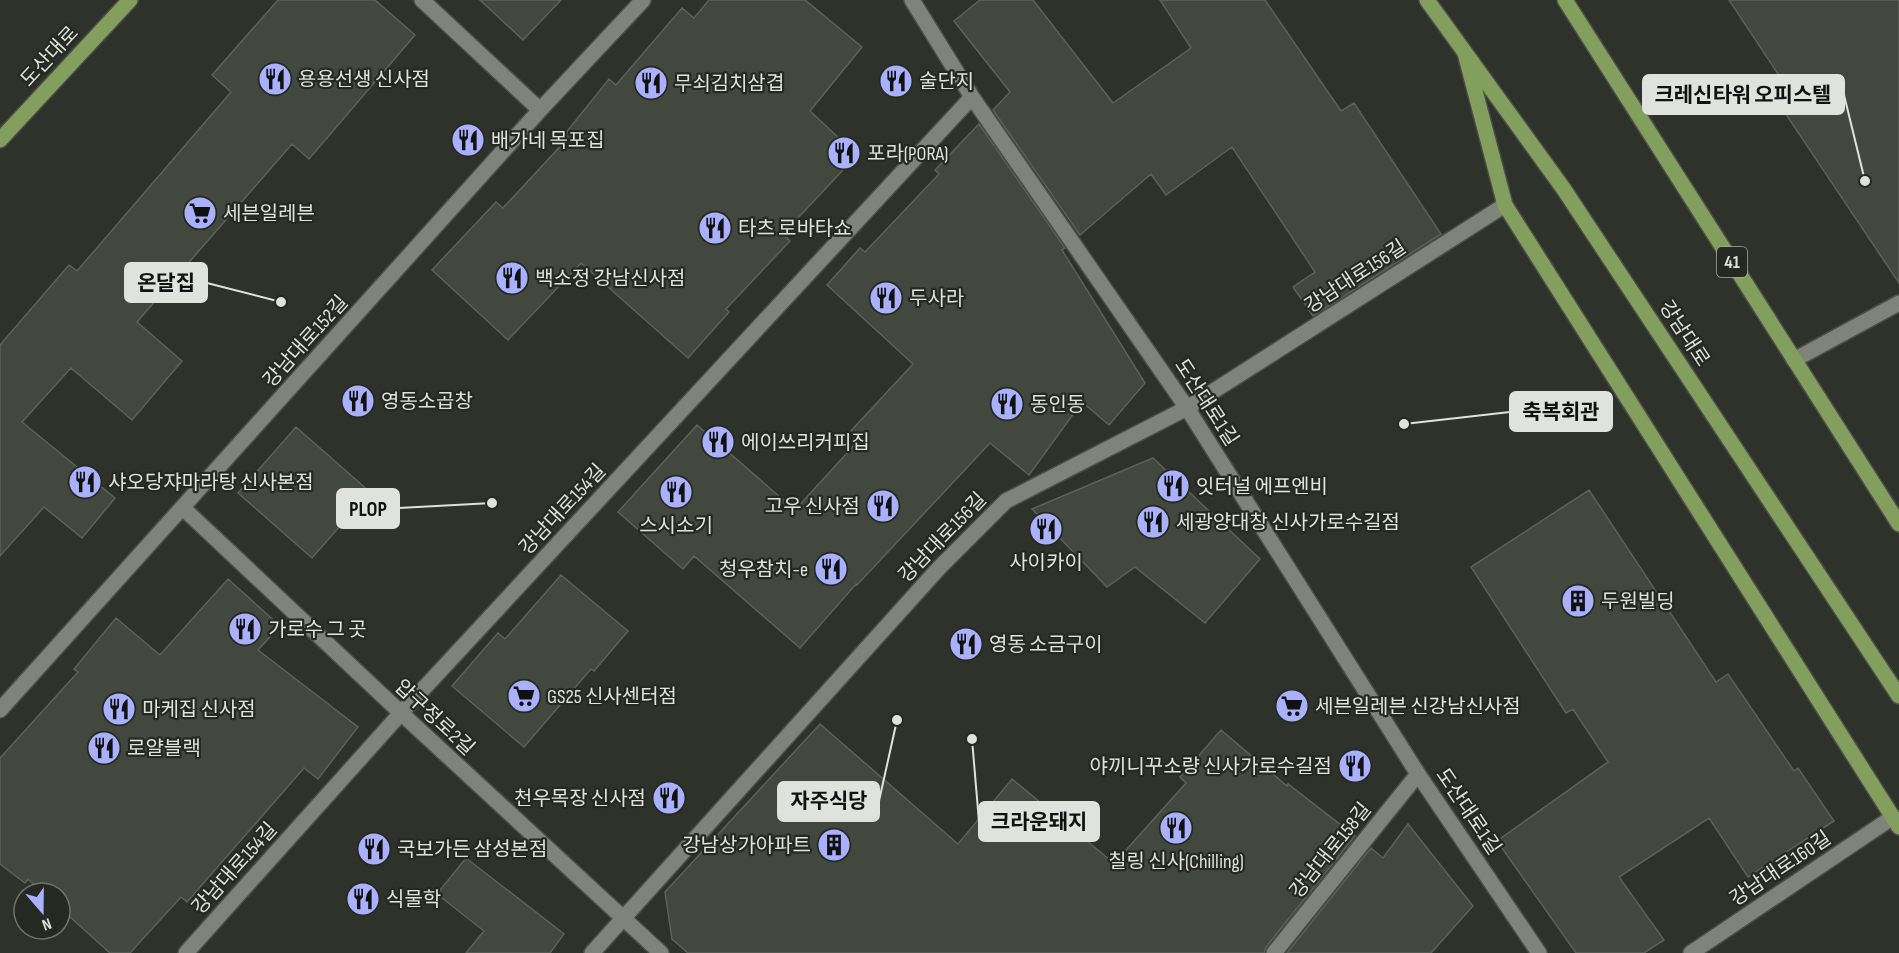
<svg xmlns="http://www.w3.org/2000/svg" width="1899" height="953" font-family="'Sofia Sans Condensed','Noto Sans KR',sans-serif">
<rect width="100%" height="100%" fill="#2e322a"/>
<path fill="#43483f" stroke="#5d6158" stroke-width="1.5" d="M278,0H375L415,35L309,159L292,144L137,322L182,361L132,420L71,368L22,422L115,498L82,538L44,507L0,556V345L69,265L77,271L231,92L212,75Z
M480,0H561L523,40Z
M709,0H805L862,47L810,111L857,155L783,234L790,241L726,309L729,312L688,358L581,263L508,340L432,270L496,202L503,208L568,138L564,135L609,79L616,85L682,8L694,18Z
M980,0H1033L1113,103L1191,48L1160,0H1265L1341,111L1354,103L1441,234L1313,316L1293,287L1315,272L1232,147L1166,195L1151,174L1080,235L993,110L1010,92L954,21Z
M1729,0H1899V283L1769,89L1782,80Z
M979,124L1065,248L1062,250L1145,383L1109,425L1082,402L1029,475L990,443L857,585L856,584L800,648L694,556L683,569L618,512L697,425L795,510L858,441L849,433L913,364L827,285L860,248L865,252L939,174L935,170Z
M296,427L370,492L312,558L238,493Z
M1153,458L1260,559L1205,623L1135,567L1107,587L1032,509Z
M1589,490L1716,682L1728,674L1794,771L1798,768L1834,821L1748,877L1709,818L1619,877L1664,940L1644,953H1576L1497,841L1608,762L1573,709L1566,713L1471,567Z
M561,575L628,631L594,671L591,669L524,747L452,686L498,633L505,639Z
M228,579L280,626L258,650L358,727L318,779L304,768L187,902L181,897L130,953H110L60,908V893H43L28,879L25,883L0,864V758L78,672L74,669L116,618L160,655Z
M820,724L958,844L1012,779L1110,860L1113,856L1118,859L1186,783L1180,777L1221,730L1287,786L1288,784L1355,836L1266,947L1264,953H688L672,939L665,892Z
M1408,824L1473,906L1431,953H1287L1371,848L1383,858Z
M466,858L564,934L550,953H466L484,931L437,894Z"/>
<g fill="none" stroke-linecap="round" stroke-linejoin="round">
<g stroke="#4b4e48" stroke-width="18">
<path id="minor" d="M422,0L540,110
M912,0L972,97L1187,408L1418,774L1539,953
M1794,360L1899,303
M183,508L401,713L661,953
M0,710L540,110L643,0
M186,953L401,713L972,97
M592,953L939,568L1006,501L1187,408L1505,205
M1274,953L1418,774
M1691,953L1893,817"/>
</g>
<g stroke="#4b4e48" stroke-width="18">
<path id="major" d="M1427,0L1563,188L1899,696
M1565,0L1899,524
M1465,53L1505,205L1899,827
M0,140L130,0"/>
</g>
<use href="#minor" stroke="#7f847a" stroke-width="15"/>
<use href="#major" stroke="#829f5e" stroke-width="15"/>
</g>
<defs>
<g id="restaurant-disc" transform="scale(1.725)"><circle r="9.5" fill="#a9b0fc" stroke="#252921"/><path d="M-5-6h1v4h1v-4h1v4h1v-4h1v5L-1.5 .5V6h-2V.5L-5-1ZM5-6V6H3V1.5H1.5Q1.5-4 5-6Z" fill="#111"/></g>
<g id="supermarket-disc" transform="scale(1.725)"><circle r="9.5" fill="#a9b0fc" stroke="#252921"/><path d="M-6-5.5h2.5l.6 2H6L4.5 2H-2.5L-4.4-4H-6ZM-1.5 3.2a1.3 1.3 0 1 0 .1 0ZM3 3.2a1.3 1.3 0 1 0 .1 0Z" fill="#111"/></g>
<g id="building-disc" transform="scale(1.725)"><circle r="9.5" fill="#a9b0fc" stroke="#252921"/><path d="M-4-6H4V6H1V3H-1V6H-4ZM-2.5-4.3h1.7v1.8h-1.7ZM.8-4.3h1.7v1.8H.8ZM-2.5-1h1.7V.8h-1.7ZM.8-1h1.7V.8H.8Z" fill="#111"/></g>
</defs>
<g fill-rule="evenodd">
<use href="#restaurant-disc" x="275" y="79"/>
<use href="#restaurant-disc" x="896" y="81"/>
<use href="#restaurant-disc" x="651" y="83"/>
<use href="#restaurant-disc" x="468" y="140"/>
<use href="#restaurant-disc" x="844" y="153"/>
<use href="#supermarket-disc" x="200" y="213"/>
<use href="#restaurant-disc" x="715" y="228"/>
<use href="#restaurant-disc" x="512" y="278"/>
<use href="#restaurant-disc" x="886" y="298"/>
<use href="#restaurant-disc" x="358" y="401"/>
<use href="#restaurant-disc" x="1007" y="404"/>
<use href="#restaurant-disc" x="718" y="442"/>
<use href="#restaurant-disc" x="85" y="482"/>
<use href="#restaurant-disc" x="1173" y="486"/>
<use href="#restaurant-disc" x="676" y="492"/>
<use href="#restaurant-disc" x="883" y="506"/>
<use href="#restaurant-disc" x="1153" y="522"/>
<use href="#restaurant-disc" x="1046" y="529"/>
<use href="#restaurant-disc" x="831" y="569"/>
<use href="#building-disc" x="1578" y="601"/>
<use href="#restaurant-disc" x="245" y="629"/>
<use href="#restaurant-disc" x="966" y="644"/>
<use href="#supermarket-disc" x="524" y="696"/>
<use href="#supermarket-disc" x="1292" y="706"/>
<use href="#restaurant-disc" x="119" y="709"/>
<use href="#restaurant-disc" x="104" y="748"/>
<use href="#restaurant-disc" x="1355" y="766"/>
<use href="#restaurant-disc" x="669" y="798"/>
<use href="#restaurant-disc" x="1176" y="828"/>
<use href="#building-disc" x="834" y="845"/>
<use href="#restaurant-disc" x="374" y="849"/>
<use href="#restaurant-disc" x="363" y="899"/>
</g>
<g text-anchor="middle" stroke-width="4.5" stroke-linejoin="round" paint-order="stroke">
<rect fill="#252921" stroke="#a7aaa5" stroke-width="1.5" x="1717" y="247" width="30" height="30" rx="4.5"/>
<g font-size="18" font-weight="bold" fill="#dfe2dd">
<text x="1732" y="268">41</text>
</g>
<g font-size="20" fill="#dfe2dd" stroke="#252921">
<text transform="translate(49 56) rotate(-47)" y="7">도산대로</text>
<text transform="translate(1355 276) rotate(-33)" y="7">강남대로156길</text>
<text transform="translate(1685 333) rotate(57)" y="7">강남대로</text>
<text transform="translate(305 341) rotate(-48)" y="7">강남대로152길</text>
<text transform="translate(1207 402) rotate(57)" y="7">도산대로1길</text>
<text transform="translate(562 509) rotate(-47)" y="7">강남대로154길</text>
<text transform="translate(942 537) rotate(-46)" y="7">강남대로156길</text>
<text transform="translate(435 717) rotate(43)" y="7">압구정로2길</text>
<text transform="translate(1469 811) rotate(56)" y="7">도산대로1길</text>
<text transform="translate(1330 850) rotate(-51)" y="7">강남대로158길</text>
<text transform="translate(234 868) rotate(-48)" y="7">강남대로154길</text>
<text transform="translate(1780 868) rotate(-34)" y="7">강남대로160길</text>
</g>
<g font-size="20" fill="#dfe2dd" stroke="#252921" text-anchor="start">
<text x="298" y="86">용용선생 신사점</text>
<text x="919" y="88">술단지</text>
<text x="674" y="90">무쇠김치삼겹</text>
<text x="491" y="147">배가네 목포집</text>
<text x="867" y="160">포라(PORA)</text>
<text x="223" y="220">세븐일레븐</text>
<text x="738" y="235">타츠 로바타쇼</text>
<text x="535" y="285">백소정 강남신사점</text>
<text x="909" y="305">두사라</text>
<text x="381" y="408">영동소곱창</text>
<text x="1030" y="411">동인동</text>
<text x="741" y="449">에이쓰리커피집</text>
<text x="108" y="489">샤오당쟈마라탕 신사본점</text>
<text x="1196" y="493">잇터널 에프엔비</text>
<text x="860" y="513" text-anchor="end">고우 신사점</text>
<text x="1176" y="529">세광양대창 신사가로수길점</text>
<text x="676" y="532" text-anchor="middle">스시소기</text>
<text x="1046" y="569" text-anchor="middle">사이카이</text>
<text x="808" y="576" text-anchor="end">청우참치-e</text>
<text x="1601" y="608">두원빌딩</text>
<text x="268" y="636">가로수 그 곳</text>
<text x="989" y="651">영동 소금구이</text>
<text x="547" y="703">GS25 신사센터점</text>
<text x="1315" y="713">세븐일레븐 신강남신사점</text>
<text x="142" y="716">마케집 신사점</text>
<text x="127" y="755">로얄블랙</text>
<text x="1332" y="773" text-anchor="end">야끼니꾸소량 신사가로수길점</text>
<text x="646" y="805" text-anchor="end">천우목장 신사점</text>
<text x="811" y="852" text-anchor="end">강남상가아파트</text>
<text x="397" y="856">국보가든 삼성본점</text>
<text x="1176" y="868" text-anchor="middle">칠링 신사(Chilling)</text>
<text x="386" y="906">식물학</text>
</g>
</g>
<path fill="none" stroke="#dfe2dd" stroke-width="2" d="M1865 181L1844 95M281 302L207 283M1404 424L1510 412M492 503L399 508M897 720L879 801M972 739L979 822"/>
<g fill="#dfe2dd" stroke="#252921" stroke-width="2">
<circle cx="1865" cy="181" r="6"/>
<circle cx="281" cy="302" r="6"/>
<circle cx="1404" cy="424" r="6"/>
<circle cx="492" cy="503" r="6"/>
<circle cx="897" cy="720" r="6"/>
<circle cx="972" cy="739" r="6"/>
</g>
<g fill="#dfe2dd" stroke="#dfe2dd" stroke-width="2">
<rect x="1643" y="75" width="201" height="39" rx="6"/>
<rect x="125" y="263" width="82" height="39" rx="6"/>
<rect x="1510" y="392" width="102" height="39" rx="6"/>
<rect x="337" y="489" width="62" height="39" rx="6"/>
<rect x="778" y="782" width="101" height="39" rx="6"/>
<rect x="979" y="802" width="120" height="39" rx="6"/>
</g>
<g font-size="21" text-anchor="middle" font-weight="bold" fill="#111">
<text x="1743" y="102">크레신타워 오피스텔</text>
<text x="166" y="290">온달집</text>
<text x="1561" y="419">축복회관</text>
<text x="368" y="516">PLOP</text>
<text x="829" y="808">자주식당</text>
<text x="1039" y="829">크라운돼지</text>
</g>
<g transform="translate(42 911) rotate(160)"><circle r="28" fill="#252921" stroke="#6f736c" stroke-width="1.5"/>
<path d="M0-4.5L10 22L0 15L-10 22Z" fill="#a9b0fc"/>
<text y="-9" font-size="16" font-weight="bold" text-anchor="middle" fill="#dfe2dd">N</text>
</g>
</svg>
